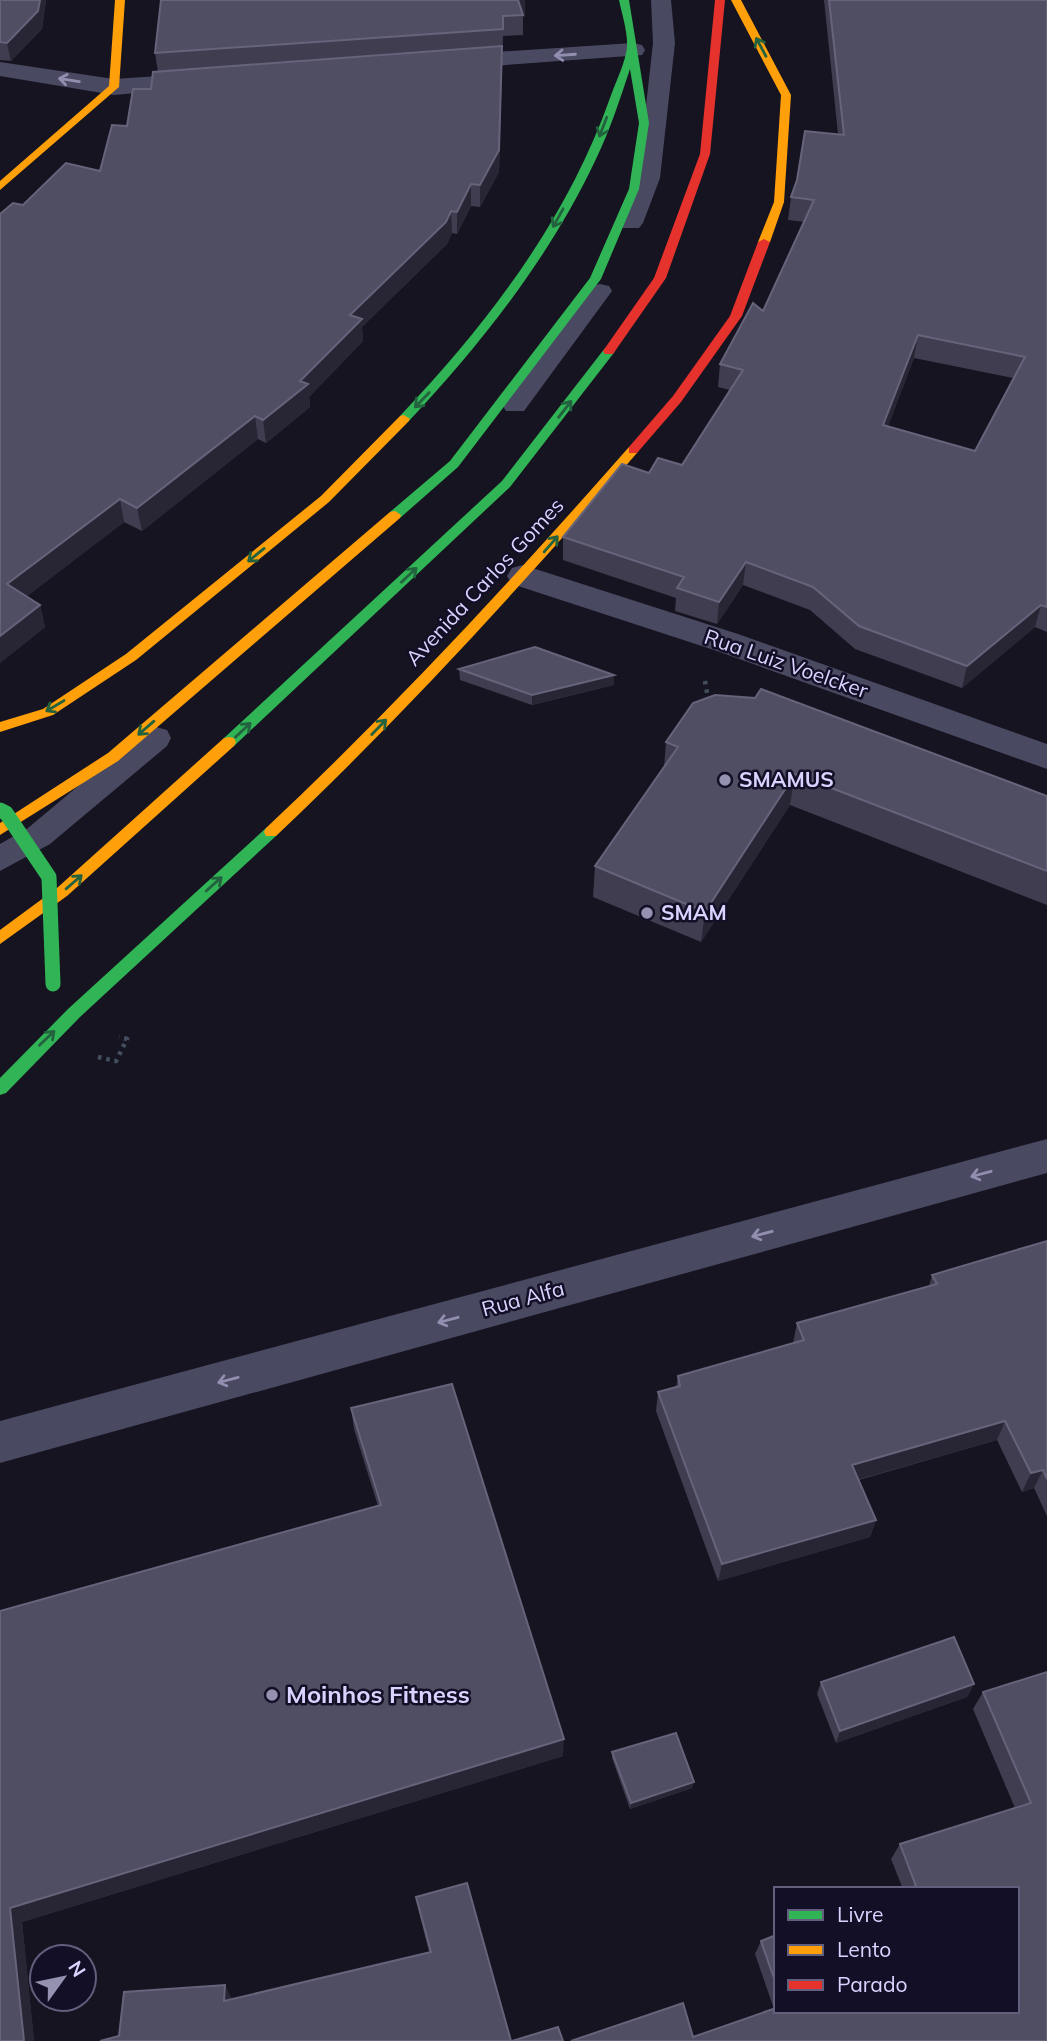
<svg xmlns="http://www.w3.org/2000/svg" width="1047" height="2041" font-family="Mulish,sans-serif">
<rect width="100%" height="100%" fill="#161421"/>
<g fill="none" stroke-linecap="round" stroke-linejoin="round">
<path stroke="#44505f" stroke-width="4.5" stroke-dasharray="3.5 5" stroke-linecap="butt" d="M705,681L709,704
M98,1057L116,1061L127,1039L119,1037"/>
<path fill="#4a4962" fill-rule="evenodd" d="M651,0H671L675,43L660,178L643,223L639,228H623L619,223L638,178L653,43Z
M600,284L609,286L612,291L524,411H506L502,405L506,399L591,286Z
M156,727L167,730L171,738L167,746L50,844L0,871V844L28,828L145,730Z"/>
<path fill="#4a4962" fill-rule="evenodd" d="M633,43L642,45L645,50L642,55L450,69L441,67L438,62L441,57L450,55Z
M0,62L114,79L205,73L214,75L217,80L214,85L205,87L114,95L0,76Z
M523,565L738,634L1047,744V769L714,650L512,584L507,576L512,568Z
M1047,1139V1173L0,1463V1421Z"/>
<path fill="#30b455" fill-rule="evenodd" d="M619,0H629L649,123L639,189L601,279L458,467L400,518H390V512L450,461L590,278L629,189L639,123L630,69C620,99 610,130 596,159C550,257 482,343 408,422H400V416C488,323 567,220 610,98C615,83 623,68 626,53C630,38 622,15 619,0Z
M609,347L615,351L613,354L510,487L234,746H224L222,742L224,738L502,481L605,348Z
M271,827L278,832L276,836L80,1017L6,1093L0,1095V1078L68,1009L266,828Z"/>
<path fill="#ff9f0a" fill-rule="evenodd" d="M115,0H125L119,87L0,190V181L109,86Z
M731,0H741L791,95L784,202L770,242L764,245L758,242L774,202L781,95Z
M404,415L410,419L408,422L329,502L136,660L53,715L0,732V722L43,709L126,654L321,496L400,416Z
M633,446L639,450L637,453C522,585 404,715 276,836H266L264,832L266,828C394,708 513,579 629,447Z
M395,511L401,515L400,518L118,761L0,835V823L108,753L390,512Z
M229,737L234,738L236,742L234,746L67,896L0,944V930L57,888L224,738Z"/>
<path fill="#e5322d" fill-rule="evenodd" d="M715,0H725L710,154L666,278L613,354H605L603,351L654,278L700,154Z
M764,239L770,242L742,316L681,402L637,453H629V447L673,396L730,316L758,242Z"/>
<path stroke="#30b455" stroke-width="15" d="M0,810L6,813L49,877L53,984"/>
</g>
<path fill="#403d50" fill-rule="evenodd" d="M0,0H46L42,29L11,61L0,60Z
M161,0H525V17H523V35L503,36L499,172L480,207L471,206L457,234L452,233L447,244L362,327L363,341L309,397L310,407L266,443L258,439L142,531L124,522L27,596L40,605L45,627L0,663V214L100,171L127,126L151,89L158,72L155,53Z
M824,0H1047V632L1035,627L962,688L855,649L810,610L743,585L717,624L675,611L676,598L563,560V537L649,473L682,465L730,390L718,387L720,364L763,311L805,222L788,220L791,197L838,134ZM914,358L1013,378L975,451L888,426Z
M459,669L614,685L532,705L460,680Z
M666,742L1047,796V905L790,805L701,942L593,897L595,866L664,768Z
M1047,1241V1516L1034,1488L1022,1492L997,1440L859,1480L876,1520L870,1537L718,1581L656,1411L658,1392L676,1387L678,1376L793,1343L797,1323L929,1286L932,1275Z
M351,1408L563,1756L22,1922L34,2041H0V1611L378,1506L354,1429Z
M1047,1672V2041L693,2037L774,2009L755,1954L761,1941L776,1935V2011L1017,1889H903L891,1859L900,1844L1015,1808L973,1709L983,1692Z
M821,1682L974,1684L967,1697L836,1743L817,1694Z
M612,1752L692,1788L630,1809L612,1758Z
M416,1897L511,2041L119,2036L231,1997V1999L429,1952L419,1912Z"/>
<path fill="#282635" d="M40,0H46L42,29L11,61L7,43Z
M518,0H525V17H523Z
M502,46L499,172L480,207V185Z
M471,184V206L457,234V212Z
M451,211L452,233L447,244L362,327L363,341L309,397L310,407L266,443L263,420L300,381L350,315Z
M918,335L914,358L880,448L883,425Z
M255,416L258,439L142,531L137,508Z
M120,499L124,522L13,607L7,584Z
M746,562L743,585L717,624L719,602Z
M40,605L45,627L0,663V636Z
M1041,605L1035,627L962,688L967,666Z
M614,675V685L532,705V695Z
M795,774L790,805L701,942L705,912Z
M1005,1421L997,1440L846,1483L852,1465Z
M1043,1470L1034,1488L1022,1492L1031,1473Z
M876,1520L870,1537L718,1581L722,1564Z
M974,1684L967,1697L836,1743L840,1731Z
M564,1739L563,1756L22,1922L34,2041H24L10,1908Z
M694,1782L692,1788L630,1809L631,1803Z
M225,1985L231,1997V2013L224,2001Z"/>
<path fill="#504e63" stroke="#66637b" stroke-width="2" fill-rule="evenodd" d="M0,0H40L38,11L7,43L0,42Z
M161,0H518L523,15L503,16V29L155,53Z
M829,0H1047V607L1041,605L967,666L859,626L813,587L746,562L719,602L677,588L684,577L563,537L622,464L649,473L658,458L682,465L743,370L720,364L753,303L763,311L814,200L791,197L797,180L805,131L844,135ZM918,335L1025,357L975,451L883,425Z
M502,46L499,150L480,185L471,184L457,212L451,211L446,222L350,315L362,319L300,381L308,384L263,420L255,416L137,508L120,499L7,584L40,605L0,636V214L13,203L23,205L66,163L100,171L112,125L127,126L133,89H151L153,72Z
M535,647L614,675L532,695L459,669Z
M761,689L1047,796V871L795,774L705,912L595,866L678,747L666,742L693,703L715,695L755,698Z
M1047,1241V1479L1043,1470L1031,1473L1005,1421L852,1465L876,1520L722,1564L658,1392L680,1386L678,1376L804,1340L797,1323L937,1284L932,1275Z
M452,1384L564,1739L10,1908L24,2041H0V1611L381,1505L351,1408Z
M954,1637L974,1684L840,1731L821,1682Z
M1047,1672V2041H571L683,2003L693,2037L776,2008V2011H1017V1889H909L916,1886L900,1844L1031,1803L983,1692Z
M676,1733L694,1782L631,1803L612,1752Z
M467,1883L511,2041H100L119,2036L124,1992L225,1985L224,2001L431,1952L416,1897Z
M776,1935V1984L761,1941Z
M558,2027L563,2041H512Z"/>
<defs><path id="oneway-shaft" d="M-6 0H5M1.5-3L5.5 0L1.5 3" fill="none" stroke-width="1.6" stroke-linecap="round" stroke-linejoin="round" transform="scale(1.75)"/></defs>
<g stroke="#22623e">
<use href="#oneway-shaft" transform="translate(761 47) rotate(-118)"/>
<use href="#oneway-shaft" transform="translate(603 127) rotate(111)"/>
<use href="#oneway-shaft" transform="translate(558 218) rotate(119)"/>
<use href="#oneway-shaft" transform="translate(422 400) rotate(134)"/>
<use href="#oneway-shaft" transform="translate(565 409) rotate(-52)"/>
<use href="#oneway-shaft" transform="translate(551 544) rotate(-49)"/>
<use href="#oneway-shaft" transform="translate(256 555) rotate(141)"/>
<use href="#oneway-shaft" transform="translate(409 575) rotate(-43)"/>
<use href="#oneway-shaft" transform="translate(55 706) rotate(149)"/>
<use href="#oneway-shaft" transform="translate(379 727) rotate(-46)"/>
<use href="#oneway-shaft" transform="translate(146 728) rotate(139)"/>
<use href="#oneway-shaft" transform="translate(243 730) rotate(-43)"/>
<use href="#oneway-shaft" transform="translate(74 882) rotate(-41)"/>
<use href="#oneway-shaft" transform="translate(214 884) rotate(-42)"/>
<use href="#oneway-shaft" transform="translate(47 1038) rotate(-44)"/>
</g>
<g stroke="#928eb0">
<use href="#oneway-shaft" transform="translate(565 55) rotate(176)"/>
<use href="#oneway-shaft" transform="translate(69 80) rotate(-171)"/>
<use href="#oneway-shaft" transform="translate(981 1174) rotate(165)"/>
<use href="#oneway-shaft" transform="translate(762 1234) rotate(165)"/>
<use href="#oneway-shaft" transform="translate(448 1320) rotate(165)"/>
<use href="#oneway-shaft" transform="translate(228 1380) rotate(165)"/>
</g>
<g fill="#9591b1" stroke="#130f26" stroke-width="2.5">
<circle cx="725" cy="780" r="7"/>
<circle cx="647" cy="913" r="7"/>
<circle cx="272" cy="1695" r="7"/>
</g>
<g text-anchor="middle" stroke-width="5" stroke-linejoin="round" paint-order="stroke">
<g font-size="21" fill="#d9d4ff" stroke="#130f26">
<text transform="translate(485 582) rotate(-47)" y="7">Avenida Carlos Gomes</text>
<text transform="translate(786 664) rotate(19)" y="7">Rua Luiz Voelcker</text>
<text transform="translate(523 1299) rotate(-15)" y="7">Rua Alfa</text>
</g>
<g font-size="21" font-weight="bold" fill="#d9d4ff" stroke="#130f26" text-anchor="start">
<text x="739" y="787">SMAMUS</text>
<text x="661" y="920">SMAM</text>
</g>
<g font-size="24" font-weight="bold" fill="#d9d4ff" stroke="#130f26" text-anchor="start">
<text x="286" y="1703">Moinhos Fitness</text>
</g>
</g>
<rect x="774" y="1887" width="245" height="126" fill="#130f26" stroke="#625e7d" stroke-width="2"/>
<rect x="788" y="1910" width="35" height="10" fill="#30b455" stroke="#625e7d" stroke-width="2"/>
<text x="837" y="1922" font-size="21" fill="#d9d4ff">Livre</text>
<rect x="788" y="1945" width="35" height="10" fill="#ff9f0a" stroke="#625e7d" stroke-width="2"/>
<text x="837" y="1957" font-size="21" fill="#d9d4ff">Lento</text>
<rect x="788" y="1980" width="35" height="10" fill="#e5322d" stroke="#625e7d" stroke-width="2"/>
<text x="837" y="1992" font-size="21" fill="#d9d4ff">Parado</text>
<g transform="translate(63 1978) rotate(57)"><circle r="33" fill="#130f26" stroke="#625e7d" stroke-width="2"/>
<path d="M0-5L12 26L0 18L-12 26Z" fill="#9591b1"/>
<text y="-10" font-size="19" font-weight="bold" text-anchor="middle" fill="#d9d4ff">N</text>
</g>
</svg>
